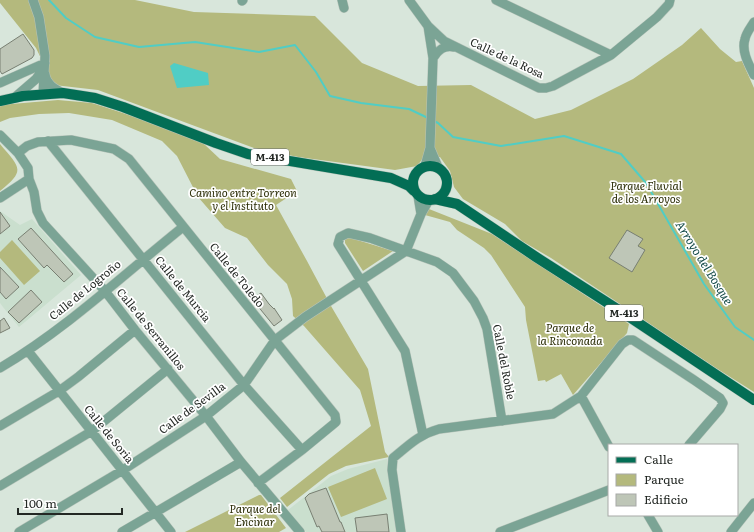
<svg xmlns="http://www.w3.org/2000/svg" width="754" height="532" font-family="Literata,serif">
<rect width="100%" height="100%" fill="#d8e6db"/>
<path fill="#cadfce" d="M0,211L20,225L32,219L81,275L19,327L3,307L0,303Z
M387,459L396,532H306L288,510L331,476L348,469Z"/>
<path fill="#b4b97d" d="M0,0H135L194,12L315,16L362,63L418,86L471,85L535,119L571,110L633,79L682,45L701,28L720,49L736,62L742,61L754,88V392L716,368L551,258L522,241L505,224L463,199L454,187L450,171L440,157H424L417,166L395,170L298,157L254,148L98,90L54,85L36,48L0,3Z
M58,100L92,103L132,116L203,143L220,159L291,179L297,191L276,205L307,261L331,306L368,369L385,452L389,457L346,466L329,474L287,507L280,498L371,426L360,390L304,326L293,316L292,299L287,284L268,265L247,238L225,228L198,197L177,156L162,141L112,120L69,113L39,114L10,118L0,122V105Z
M0,144C19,167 27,170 0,191Z
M429,209L492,234L629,324L627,333L573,395L561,374L546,382L545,380L538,381L526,320L525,307L491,255L484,248L457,230L450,222L425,215Z
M347,238H351L393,251L363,271L345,243V240Z
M12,240L40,271L24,285L0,258V252Z
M375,468L387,499L341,517L328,487Z
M259,495H261L286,528L279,532H185Z"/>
<path fill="#50cdc5" d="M174,63L208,73L209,85L177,88L170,66Z"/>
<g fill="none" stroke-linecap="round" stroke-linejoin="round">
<path stroke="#50cdc5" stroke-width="2" d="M49,0L66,18L95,37L139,47L195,42L259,52L295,45L316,72L330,96L361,103L409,109L428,118
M434,121L438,123L453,137L501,146L564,136L621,154L646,183L704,284L735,327L754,340"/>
</g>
<path fill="#bec6b7" stroke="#787f72" d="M23,34L34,50V55L32,58L2,74L0,71V49Z
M0,212L10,226L0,234Z
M31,228L73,274L64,282L47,265L44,268L18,239Z
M627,230L643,239L638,246L645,250L632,272L609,258Z
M0,267L19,287L6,299L0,292Z
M31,290L42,302L19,323L8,312Z
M261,293L269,304L274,309V308L282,320L274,326L252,299Z
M4,318L10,328L0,333V321Z
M326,488L340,522H341L345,532H322L319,526L317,527L305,498L309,494Z
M387,514L389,532H357L355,518Z"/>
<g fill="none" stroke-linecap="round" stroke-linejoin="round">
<g stroke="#b7c4ba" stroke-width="10">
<path id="minor" d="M33,0L39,17L45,56L43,94
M342,0L344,8
M409,0L428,26L433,58L430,148L425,166
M496,0L611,55
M242,1L243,0
M754,22C751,27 746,33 745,39C741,51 749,65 754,75
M428,26L444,41L539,88H546L553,86L611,55L657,17L669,4L670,0
M433,58C438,50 444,45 454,47
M45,74C46,84 55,89 63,93
M0,83L45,63
M14,98L36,79L44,68
M0,135L18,153L28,168L29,179L34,192L37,211L43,223L105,291L135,330L206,416L241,462L300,532
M48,141L244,385L302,450
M430,148L438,167
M18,153L27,146L38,142L71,140L114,149L129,159L335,415L336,422L302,450L258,483
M418,196L421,214
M0,198L29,179
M28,351L171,532
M0,368C66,329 123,275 183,227
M581,396L609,447
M0,426L59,391L78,377L135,330
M423,435L405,351L338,244L340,237L348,233L370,238L437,262L453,273L474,301L483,318L487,329L502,421
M0,486L92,431L168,369
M648,515L658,532
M19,532L123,470L206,416L244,385L275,340L305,317L406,251L421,214L429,200
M122,532L241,462
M401,532L392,470L393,458C409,445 418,435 439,429L553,414L581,396L622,344L628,340H633L694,380L720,398L723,403L720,409L689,445
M500,532L609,490
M731,532L754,503"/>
</g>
<g stroke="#b7c4ba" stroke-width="11">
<path id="major" d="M0,101L23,96L63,93L95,98L123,107L216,143L248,154L391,178L409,186L414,191
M413 183a17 17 0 1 1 34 0a17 17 0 1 1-34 0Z
M435,199L457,204L536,257L625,314L754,400"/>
</g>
<use href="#minor" stroke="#7ba495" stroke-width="9"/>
<use href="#major" stroke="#036e55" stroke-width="10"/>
</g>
<g text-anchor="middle" stroke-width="3.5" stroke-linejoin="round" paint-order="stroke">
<g fill="#fff" stroke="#656866" stroke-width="1">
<rect x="251" y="149" width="38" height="16" rx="3"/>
<rect x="605" y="305" width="38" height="16" rx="3"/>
</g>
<g font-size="10" font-weight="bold" fill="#232824">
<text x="270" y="161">M-413</text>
<text x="624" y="317">M-413</text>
</g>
<g font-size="11" fill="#232824" stroke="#fff">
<text transform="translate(507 58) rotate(25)" y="4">Calle de la Rosa</text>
<text transform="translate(237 275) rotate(51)" y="4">Calle de Toledo</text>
<text transform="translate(183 289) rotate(51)" y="4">Calle de Murcia</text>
<text transform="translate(85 290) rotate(-39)" y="4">Calle de Logroño</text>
<text transform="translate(151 329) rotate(51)" y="4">Calle de Serranillos</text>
<text transform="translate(504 362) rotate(79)" y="4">Calle del Roble</text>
<text transform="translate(192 408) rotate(-36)" y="4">Calle de Sevilla</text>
<text transform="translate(109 434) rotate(51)" y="4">Calle de Soria</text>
</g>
<g font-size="11" font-style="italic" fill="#2b2d06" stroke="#fff">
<text x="646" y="190">Parque Fluvial<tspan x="646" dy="13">de los Arroyos</tspan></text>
<text x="243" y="197">Camino entre Torreon<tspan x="243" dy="13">y el Instituto</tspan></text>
<text x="570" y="332">Parque de<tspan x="570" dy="13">la Rinconada</tspan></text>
<text x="255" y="513">Parque del<tspan x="255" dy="13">Encinar</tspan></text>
</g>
<g font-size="12" font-style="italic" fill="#0f4744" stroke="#fff">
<text transform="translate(704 263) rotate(58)" y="4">Arroyo del Bosque</text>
</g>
</g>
<rect x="608" y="444" width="130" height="72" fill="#ffffff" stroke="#a7a9a7"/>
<rect x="616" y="457" width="20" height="6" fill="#036e55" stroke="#a7a9a7"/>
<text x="644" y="464" font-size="12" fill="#232824">Calle</text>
<rect x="616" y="474" width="20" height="12" fill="#b4b97d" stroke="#a7a9a7"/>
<text x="644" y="484" font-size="12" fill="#232824">Parque</text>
<rect x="616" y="494" width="20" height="12" fill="#bec6b7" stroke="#a7a9a7"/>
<text x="644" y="504" font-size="12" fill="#232824">Edificio</text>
<path d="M18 508v6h104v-6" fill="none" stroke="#232824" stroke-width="2"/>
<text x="24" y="508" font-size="12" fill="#232824" stroke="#ffffff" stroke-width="3" paint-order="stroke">100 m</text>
</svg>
